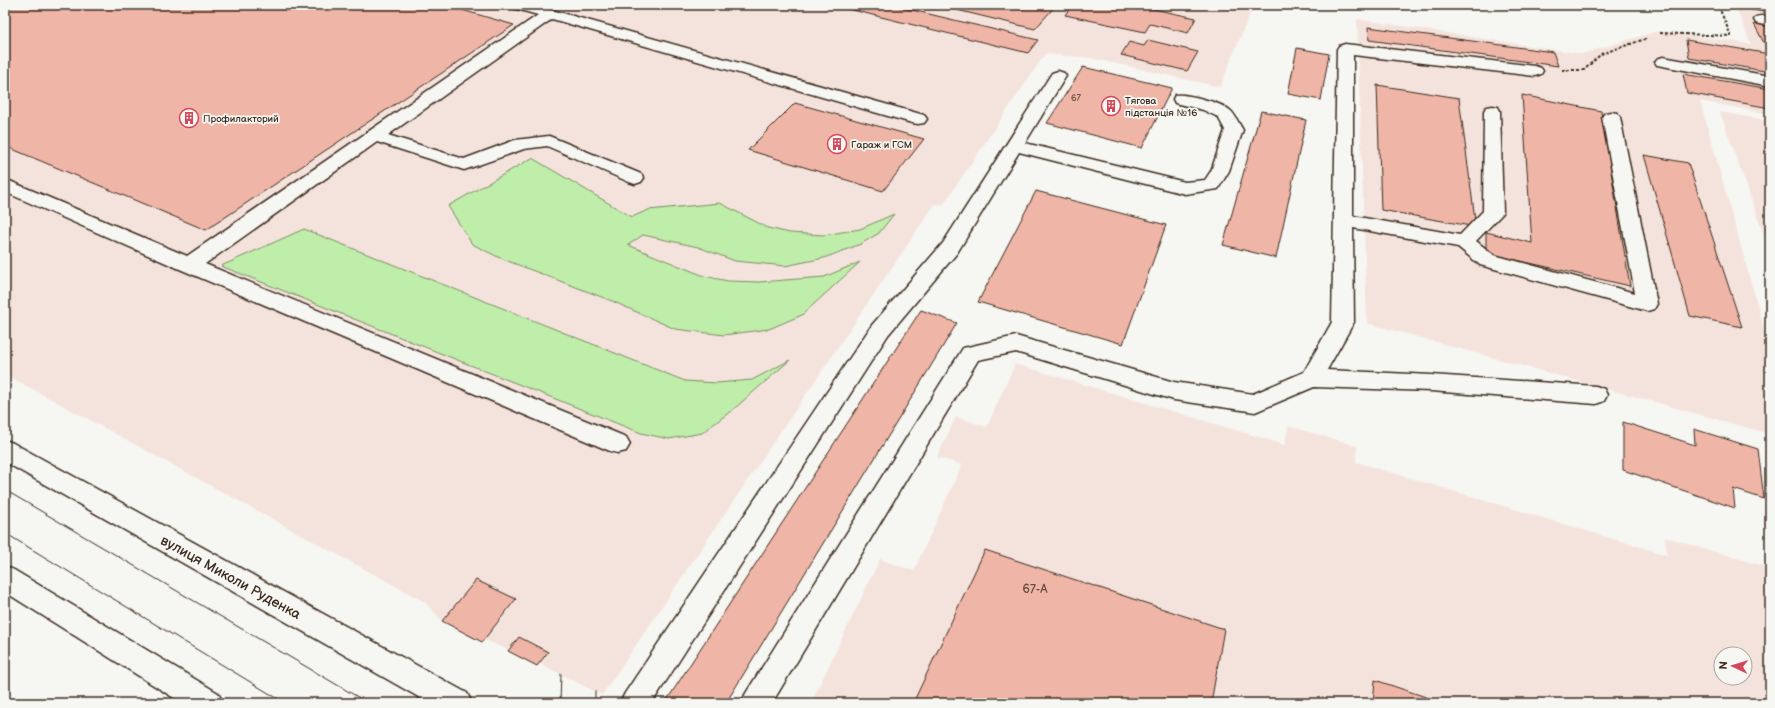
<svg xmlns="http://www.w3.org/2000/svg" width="1775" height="708" font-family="'Balsamiq Sans',sans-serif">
<rect width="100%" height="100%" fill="#f6f6f2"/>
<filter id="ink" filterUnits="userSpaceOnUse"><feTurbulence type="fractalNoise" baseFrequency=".025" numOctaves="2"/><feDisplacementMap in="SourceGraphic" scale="8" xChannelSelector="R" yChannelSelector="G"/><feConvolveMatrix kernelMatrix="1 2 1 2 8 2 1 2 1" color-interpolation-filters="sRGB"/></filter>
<g filter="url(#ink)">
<path fill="#f4e3dc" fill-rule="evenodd" d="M5,5H1234L1252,9L1220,87L1091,58L1045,54L943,205L935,204L602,695L540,664L442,621L425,602L5,374Z
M1735,5H1770V114L1700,101L1770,350V434L1367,323L1357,19L1582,54L1658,31L1751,44Z
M1720,112L1770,121V251Z
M1015,364L1285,445L1288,426L1357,446L1356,462L1667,555L1665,537L1770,568V703H811L880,559L914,571L962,465L937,457L956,417L987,427ZM1721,654H1745V678H1721Z"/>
<path fill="#bfedaa" stroke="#7d8c64" d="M532,158L632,217L648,210L720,203L768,228L790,233L824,235L860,229L894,214L879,233L861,244L824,258L785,266L735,261L698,247L643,235L628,245L704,276L728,281L759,282L824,277L860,262L802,315L769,329L724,335L675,329L612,301L500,258L472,244L448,206Z
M304,229L685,381L717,383L752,380L790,360L735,408L702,433L669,439L641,433L221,266Z"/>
<path fill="#efb6a7" stroke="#3b2a1e" d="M5,5H445L514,25L206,230L5,146Z
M832,5H891L1038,40L1028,53Z
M936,5H1056L1035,29Z
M1072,5H1134L1196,18L1188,33L1150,24L1145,32L1065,15Z
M1735,5H1770V13L1736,7Z
M1754,24L1770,26V44L1764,43Z
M1368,27L1553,52L1558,66L1369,40Z
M1148,40L1198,52L1187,71L1121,55L1129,42L1144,46Z
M1686,40L1770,54V72L1689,58Z
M1297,48L1329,54L1321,100L1288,94Z
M1083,67L1172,88L1142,148L1047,123Z
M1683,74L1770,89V108L1687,93Z
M1377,85L1459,98L1476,227L1381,210Z
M1522,95L1601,111L1630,286L1486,253V232L1532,243Z
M795,103L924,139L883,191L748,150Z
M1261,111L1306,120L1276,258L1223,245Z
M1644,155L1688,163L1742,327L1690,316Z
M1036,191L1166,225L1123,344L978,302Z
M921,310L957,323L726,703H665Z
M1623,422L1695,445L1694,429L1758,449L1764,499L1733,489L1735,508L1623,470Z
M985,550L1224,629L1211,703H913Z
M476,580L516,599L482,642L442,621Z
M519,637L548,652L537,666L508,651Z
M1375,680L1444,703H1373Z"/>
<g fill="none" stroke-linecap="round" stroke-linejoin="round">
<g stroke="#3b2a1e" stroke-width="3">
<path id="service" d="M511,5H534L924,115L927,119L924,123L918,124L912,123L552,19L388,135L464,159L515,140L549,136L641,174L644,178L641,182L635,184L629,182L547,146L524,149L464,170L377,142L205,264L626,437L630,444L626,451L618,453L610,451L182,270L5,192V179L187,256L538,15L513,8Z
M1761,16H1770V26L1756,23L1754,20L1756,17Z
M1345,44L1535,66L1541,68L1543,71L1541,74L1535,76L1353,55V216L1460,235L1483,211L1484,111L1486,107L1492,106L1498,107L1500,111L1503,213L1476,241L1494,255L1635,293L1602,117L1605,113L1611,112L1617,113L1620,117L1657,304L1654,309L1647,311L1480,265L1458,247L1353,228L1354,322L1327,370L1431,375L1596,386L1604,389L1607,395L1604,401L1596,404L1431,391L1314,387L1255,412L1174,400L1016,352L978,360L772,703H741L746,693L963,348L1016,336L1174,382L1253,394L1304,372L1332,322L1337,49L1339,46Z
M1663,57L1770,76V86L1657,65L1655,62L1657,59Z
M1058,71L1064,73L1066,76L1025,143L1185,182L1205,180L1211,171L1225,130L1218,117L1203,110L1175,103L1173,99L1175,95C1186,93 1223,103 1231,111C1236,116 1239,124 1243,130L1229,171L1218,189L1185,194L1019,152L957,253L888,335L652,703H620L625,693L872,325L943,243L1050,76L1052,73Z"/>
</g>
<g stroke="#3b2a1e" stroke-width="3">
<path id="minor" d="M5,440L13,443L467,693L472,703H429L5,462Z
M5,566L14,570L218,693L223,703H182L5,592Z"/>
</g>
<path stroke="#3b2a1e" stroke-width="2" stroke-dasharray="3 2" stroke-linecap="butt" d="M1660,33L1731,36L1718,5
M1562,70H1584L1601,54L1648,38"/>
<use href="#service" fill="#f6f6f2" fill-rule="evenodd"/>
<use href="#minor" fill="#f6f6f2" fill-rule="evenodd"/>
<path stroke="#3b2a1e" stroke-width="1" d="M5,490L368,703
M5,533L285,703
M595,691V703
M560,703L561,674"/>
</g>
</g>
<defs>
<g id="building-ring" transform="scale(1)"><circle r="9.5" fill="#f6f6f2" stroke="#d1495b" stroke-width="1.5"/><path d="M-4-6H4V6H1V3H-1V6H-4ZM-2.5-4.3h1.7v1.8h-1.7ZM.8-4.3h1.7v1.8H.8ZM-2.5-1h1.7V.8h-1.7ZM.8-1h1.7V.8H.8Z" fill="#d1495b"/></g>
</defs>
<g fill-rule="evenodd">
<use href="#building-ring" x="1111" y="106"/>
<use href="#building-ring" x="189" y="118"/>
<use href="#building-ring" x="837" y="144"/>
</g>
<g text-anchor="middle" stroke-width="3.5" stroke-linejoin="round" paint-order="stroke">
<g font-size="9" fill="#684d40">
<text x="1076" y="101">67</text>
</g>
<g font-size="10" fill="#3b2a1e" stroke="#f6f6f2" text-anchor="start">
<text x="1125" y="104">Тягова<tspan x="1125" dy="12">пiдстанцiя №16</tspan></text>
<text x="203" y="122">Профилакторий</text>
<text x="851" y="148">Гараж и ГСМ</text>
</g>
<g font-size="12" fill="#684d40">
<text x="1035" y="593">67-А</text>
</g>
<g font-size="14" fill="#3b2a1e" stroke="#f6f6f2">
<text transform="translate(231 577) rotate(29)" y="5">вулиця Миколи Руденка</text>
</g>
</g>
<rect width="1775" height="708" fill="none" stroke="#f6f6f2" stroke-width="20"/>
<rect x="10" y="10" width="1755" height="688" fill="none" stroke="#3b2a1e" stroke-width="1.5" filter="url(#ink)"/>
<g transform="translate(1733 666) rotate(274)"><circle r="19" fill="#f6f6f2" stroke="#aba49d"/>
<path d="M0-3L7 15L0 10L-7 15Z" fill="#d1495b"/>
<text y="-6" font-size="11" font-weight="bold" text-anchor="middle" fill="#3b2a1e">N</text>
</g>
</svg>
